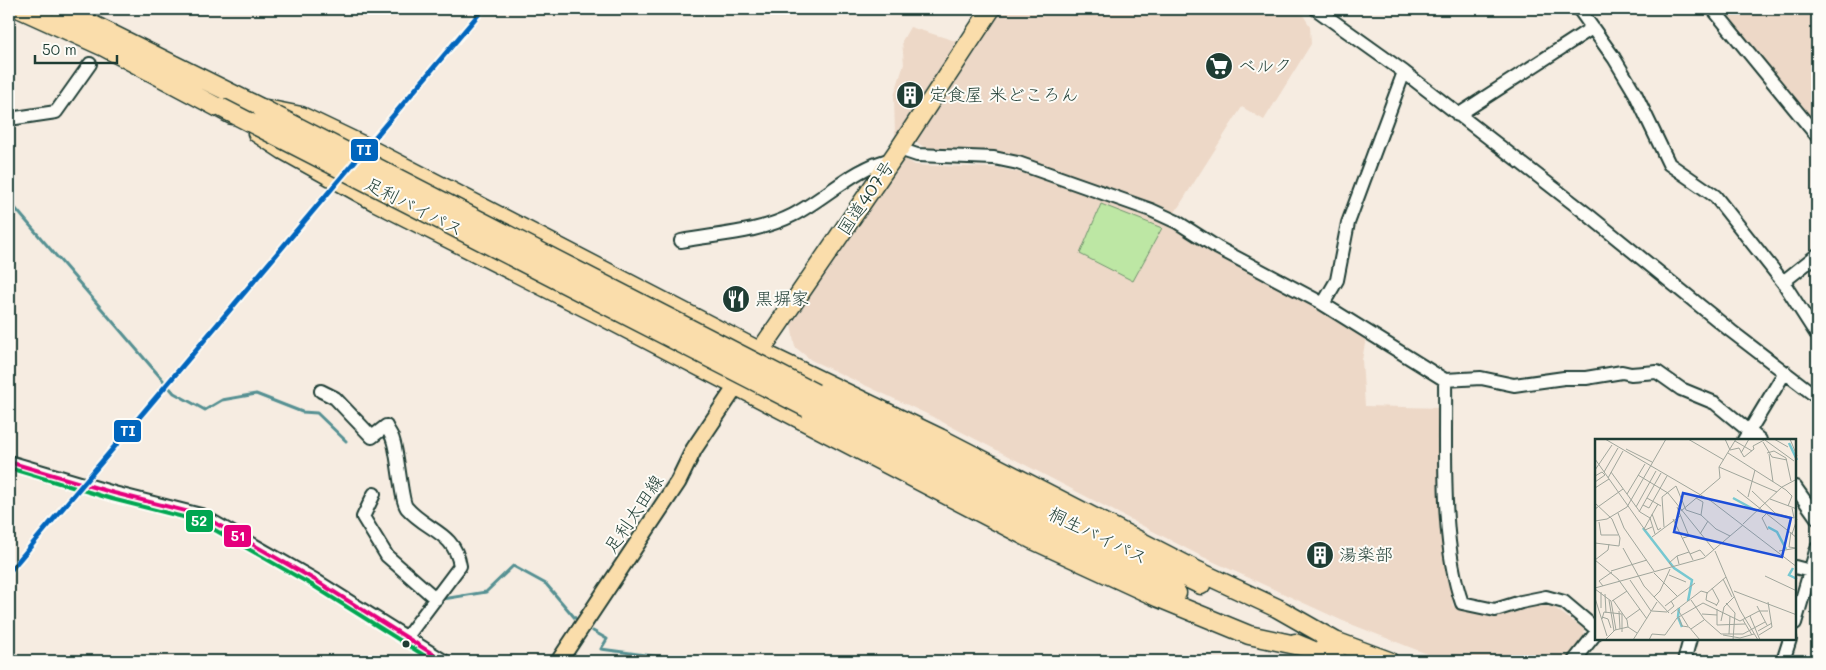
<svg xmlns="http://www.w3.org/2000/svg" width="1826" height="670" font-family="Mali,'Klee One',sans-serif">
<rect width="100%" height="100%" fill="#f6ece1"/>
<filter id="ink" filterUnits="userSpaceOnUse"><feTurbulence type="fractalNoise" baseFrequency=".02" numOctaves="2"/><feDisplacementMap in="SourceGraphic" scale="10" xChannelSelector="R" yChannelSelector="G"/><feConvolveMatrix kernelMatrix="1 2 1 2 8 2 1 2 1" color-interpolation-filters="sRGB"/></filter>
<g filter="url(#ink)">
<path fill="#edd8c7" d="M1000,9H1299L1310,26L1311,44L1264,120L1242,107L1174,214L995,152L927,149L915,141Z
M1717,9H1817V128Z
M910,27L959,42L895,136L894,96L904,64L902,41Z
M898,159H905L915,165L999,168L1045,178L1163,221L1187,235L1206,249L1337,318L1366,338L1362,360L1365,406L1442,408L1448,563L1453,606L1493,618L1537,606L1553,607L1584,629L1585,638L1567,661H1445L1343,621L1199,555L929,415L811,360L795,347L791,325Z"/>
<path fill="#bde7a4" stroke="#6e926c" d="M1101,204L1162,228L1133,281L1080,254Z"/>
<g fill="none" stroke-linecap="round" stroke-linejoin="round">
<path stroke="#549092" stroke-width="3" d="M9,201L174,393L205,410L222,400L256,394L302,412L317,413L346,441
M443,599L486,592L513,566L546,584L575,618
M593,631L607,639L601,649L689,661"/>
<g stroke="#1f3d34" stroke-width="16">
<path id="minor" d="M1316,9L1404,72L1587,214L1731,331L1817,397
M1579,9L1614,58L1635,93L1669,164L1715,196L1783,282L1817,335
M1713,9L1817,136
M1458,115L1592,28
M9,119L56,112L90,64
M899,149L917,155L994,158L1018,163L1151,210L1177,222L1218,248L1318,301L1445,380L1481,378L1514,385L1564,378H1586L1622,372L1631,374L1657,372L1681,389L1715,403L1760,440
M681,241C718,234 758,233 793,215C826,198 855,167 892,159
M1783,282L1817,255
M1323,304L1337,280L1348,223L1404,72
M1445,380C1446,447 1440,541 1462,603L1495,610L1521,602L1546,597L1564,602L1596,629
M321,391L335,398L372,437L386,426C388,431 392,435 393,440C398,453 401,502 407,508C427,531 455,532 460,566L406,638
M1744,440L1785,372
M9,462L114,493L201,515L315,580L444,661
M1795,487L1817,518
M374,494L363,517L387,556L436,599
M1795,567L1810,571
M1795,623L1817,548
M1574,661L1596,633
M1684,661L1690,639
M1783,661L1790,639"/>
</g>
<g stroke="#1f3d34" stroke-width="19">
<path id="major" d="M559,661L678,482L694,449L737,385"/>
</g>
<g stroke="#1f3d34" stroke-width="21">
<path id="highway" d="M20,9L104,47L232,115
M61,9L261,108L301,116L364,146L759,351L940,438L1198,571L1277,608L1335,641
M257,133L283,150L376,202L600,315L1031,539L1159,598L1249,635L1305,647
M754,360L899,149L991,9
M815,393L1050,513L1201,585
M807,408L1177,593
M1324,637L1389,661
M1295,643L1338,661"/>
</g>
<use href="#minor" stroke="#fdfcf7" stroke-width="12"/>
<use href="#major" stroke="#faddab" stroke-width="15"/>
<use href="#highway" stroke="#faddab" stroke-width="18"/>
<g stroke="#1f3d34" stroke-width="21" stroke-linecap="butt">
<path id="highway-bridge" d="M220,107L807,408
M261,108L815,393"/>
</g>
<use href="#highway-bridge" stroke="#faddab" stroke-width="18"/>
<g stroke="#fdfcf7" stroke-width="8">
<path id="bus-1" d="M9,462L114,493L201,515L315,580L444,661"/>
</g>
<g stroke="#fdfcf7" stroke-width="8">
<path id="bus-2" d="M9,468L112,499L199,521L312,585L433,661"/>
</g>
<use href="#bus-1" stroke="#e5007d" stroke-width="4"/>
<use href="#bus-2" stroke="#00a651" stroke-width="4"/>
<g stroke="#fdfcf7" stroke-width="9">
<path id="rail-1" d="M9,572L483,9"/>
</g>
<use href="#rail-1" stroke="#0065bd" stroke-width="5"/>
</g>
</g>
<defs>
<g id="supermarket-disc" transform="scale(1.4375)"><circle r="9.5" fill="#1f3d34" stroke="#fdfcf7"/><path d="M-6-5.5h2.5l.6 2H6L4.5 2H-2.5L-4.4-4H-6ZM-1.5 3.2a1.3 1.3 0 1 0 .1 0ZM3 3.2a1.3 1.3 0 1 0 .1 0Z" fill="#fff"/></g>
<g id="building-disc" transform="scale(1.4375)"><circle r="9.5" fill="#1f3d34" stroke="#fdfcf7"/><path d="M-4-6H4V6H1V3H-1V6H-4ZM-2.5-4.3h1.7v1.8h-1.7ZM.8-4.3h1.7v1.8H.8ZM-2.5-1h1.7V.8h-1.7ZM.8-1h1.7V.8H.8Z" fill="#fff"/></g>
<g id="restaurant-disc" transform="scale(1.4375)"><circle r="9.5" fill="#1f3d34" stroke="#fdfcf7"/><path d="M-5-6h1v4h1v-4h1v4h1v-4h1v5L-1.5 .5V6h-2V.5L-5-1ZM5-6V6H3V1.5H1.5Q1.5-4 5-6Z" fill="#fff"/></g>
</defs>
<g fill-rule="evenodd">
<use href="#supermarket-disc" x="1219" y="66"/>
<use href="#building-disc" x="910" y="95"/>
<use href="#restaurant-disc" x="736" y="299"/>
<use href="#building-disc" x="1320" y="555"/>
</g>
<circle fill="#1f3d34" stroke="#fdfcf7" stroke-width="2" cx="406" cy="644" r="4.5"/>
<g text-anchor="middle" stroke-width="4" stroke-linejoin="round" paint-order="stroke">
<g font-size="18" fill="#1f3d34" stroke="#fdfcf7" text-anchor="start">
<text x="1238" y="72">ベルク</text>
<text x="929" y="101">定食屋 米どころん</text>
<text x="755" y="305">黒塀家</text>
<text x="1339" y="561">湯楽部</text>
</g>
<g font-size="18" fill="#1f3d34" stroke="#fdfcf7">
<text transform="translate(866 198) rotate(-56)" y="6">国道407号</text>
<text transform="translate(414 207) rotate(27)" y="6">足利バイパス</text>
<text transform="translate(634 514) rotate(-56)" y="6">足利太田線</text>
<text transform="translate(1098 536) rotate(26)" y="6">桐生バイパス</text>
</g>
</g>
<g transform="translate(1595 439)">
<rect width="201" height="201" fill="#f6ece1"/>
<path fill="none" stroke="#77c8d1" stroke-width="2.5" d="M194,4L202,21M138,59L160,71M173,88L182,93L191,110M48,89L79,129L97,141L93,162M198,129L194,136L202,140M84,169L83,178L87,188"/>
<path fill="none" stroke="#a0a69c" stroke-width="1" d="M10,0L116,62L202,128M93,0L129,21M130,0L135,11L144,9L149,18L159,10L158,7L171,0M179,0L193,8M195,0L202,17M170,1L199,22M140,2L157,12M168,3L177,18L192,21M31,10L57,23M133,14L191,51L197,57L193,67M146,14L154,0M172,14L179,12L191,19L196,42M174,15L178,43M0,20L50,91L57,88M124,28L182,53M0,31L17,6M9,33L23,9M16,33L45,73L55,79L60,95M43,36L73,54L119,111M0,37L7,33L10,36L0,43M13,39L28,12M81,47L91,71L106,76L121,90L135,97M0,49L14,40M142,51L202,99M157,52L180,74L199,79L197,69M32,55L50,25M153,58L160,31M52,59L66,67M101,59L108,63L106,76M175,60L202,70M0,64L17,80L25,99L24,107M48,66L54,69L72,37M41,68L61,32M82,68L94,97L88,99M0,70L28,50M86,72L125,39L124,28L141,0M44,73L66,34M23,74L29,89L59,132M57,75L63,91L66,89M171,75L167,79L173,91M78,80L98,121M0,82L12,80L32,68L71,0M4,83L6,96H23M148,85L187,48L202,40M69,88L67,58L81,47M49,90L63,65M196,93L194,108L201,109M105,95L113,82M197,95L202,80M57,98L85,77M0,104L24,107M28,109L49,147L74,174M120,112L145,171L163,201M184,112L202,109M95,115L105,111L110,117M0,121L23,140L52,180M0,121L13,111L14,105M84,125L82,117L94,113M78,128L74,124L82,117M16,132L52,121M59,134L82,157M74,136L91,143M170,137L202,152M128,140L137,158M35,141L56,172M8,147L4,142L17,133M0,149L109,119L148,86M117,149L124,162L121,167M0,150L16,162L21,191M139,152L202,176M6,153V169M10,155L11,174M59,158L65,152L75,130M0,159L12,197M14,161L19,192M18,161L32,181L33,188L42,194M96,161L109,180L126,195H148L170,183M17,162L32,152M131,164L140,174L138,201M122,166L111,161L112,154L131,138M70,167L100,144M162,167L172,186M83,171L93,187M24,172L25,190M57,172L72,173L79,167L76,162M76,175L106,152L113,154M107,175L122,176M155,177L165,201M7,178L13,180L16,189M84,179L87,187L94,188L105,201M7,180L9,173L27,175V193M31,180L45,170M148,181L157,196M126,182L129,168L139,158M122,186L150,185M122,186V170M96,190L109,181M163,192L177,184M134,195L135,177M128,196L145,199L159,195M164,196L177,188L173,163M10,201L20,191L33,188M38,201L62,163M54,201L57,195L70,196L82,179L108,164L145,182L164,172H173"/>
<path fill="#1d4ed8" fill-opacity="0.15" stroke="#1d4ed8" stroke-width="2.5" d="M88,54L196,79L187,118L79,93Z"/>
<rect width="201" height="201" fill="none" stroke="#1f3d34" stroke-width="2.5"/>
</g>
<g stroke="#fdfcf7" stroke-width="2">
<rect x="350" y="138" width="29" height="24" rx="5" fill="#0065bd"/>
<rect x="113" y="419" width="29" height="24" rx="5" fill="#0065bd"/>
<rect x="185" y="509" width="29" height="24" rx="5" fill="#00a651"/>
<rect x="223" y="524" width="29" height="24" rx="5" fill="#e5007d"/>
</g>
<g font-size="14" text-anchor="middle" font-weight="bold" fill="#fff">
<text x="364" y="155">TI</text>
<text x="128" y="436">TI</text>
<text x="199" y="526">52</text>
<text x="238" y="541">51</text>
</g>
<rect width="1826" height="670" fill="none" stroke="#fdfcf7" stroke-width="30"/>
<rect x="15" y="15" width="1796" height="640" fill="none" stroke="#1f3d34" stroke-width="2" filter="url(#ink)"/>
<path d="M35 55v8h82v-8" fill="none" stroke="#1f3d34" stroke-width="2.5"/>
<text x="42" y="55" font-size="15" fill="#1f3d34" stroke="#fdfcf7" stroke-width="4" paint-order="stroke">50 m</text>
</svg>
